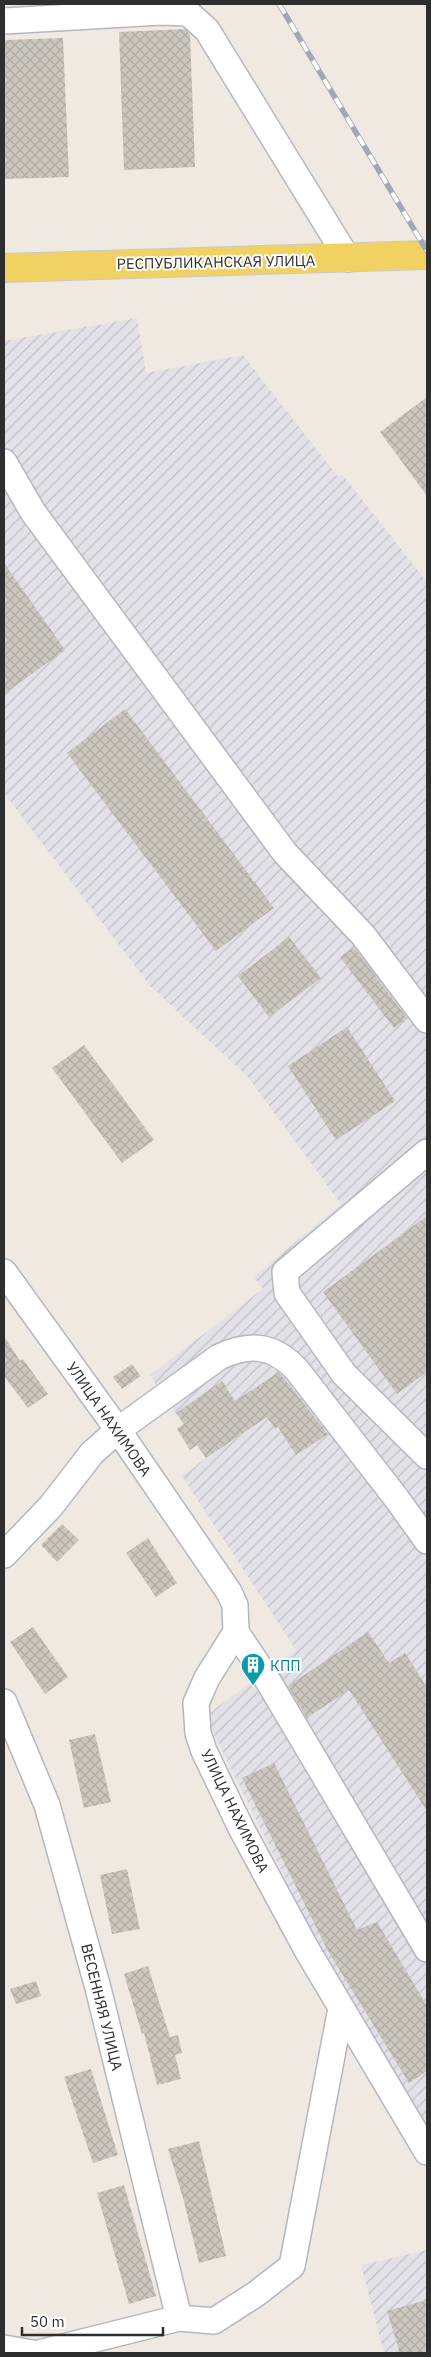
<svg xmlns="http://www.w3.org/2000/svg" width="431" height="2357" viewBox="0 0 431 2357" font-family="'IBM Plex Sans',sans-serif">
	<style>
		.industrial { fill: url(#industrial-furrows) }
		.building { fill: url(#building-cross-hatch) }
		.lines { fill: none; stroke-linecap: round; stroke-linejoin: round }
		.minor-casing { stroke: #b4b7c1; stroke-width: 28 }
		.major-casing { stroke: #c9c9c9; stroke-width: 30 }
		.minor { stroke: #fff; stroke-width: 25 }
		.major { stroke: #f2d163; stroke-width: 28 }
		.rail-casing { stroke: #a3a6b8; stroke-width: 5.5 }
		.rail { stroke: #fff; stroke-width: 4; stroke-dasharray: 11; stroke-linecap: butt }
		.labels { text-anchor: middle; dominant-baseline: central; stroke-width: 4; stroke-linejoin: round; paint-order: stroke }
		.street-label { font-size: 15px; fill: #2e2e2e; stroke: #fff }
		.culture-label { font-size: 15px; fill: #0d838f; stroke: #fff; text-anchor: start }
	</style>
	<defs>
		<pattern id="industrial-furrows" width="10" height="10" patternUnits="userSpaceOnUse" patternTransform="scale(1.25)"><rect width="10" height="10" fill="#e3e1e8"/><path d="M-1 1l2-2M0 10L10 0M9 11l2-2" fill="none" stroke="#c3c1c7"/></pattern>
		<pattern id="building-cross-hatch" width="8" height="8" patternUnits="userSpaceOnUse" patternTransform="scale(1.25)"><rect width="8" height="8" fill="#cbc7bf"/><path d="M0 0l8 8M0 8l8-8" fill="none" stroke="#afaba4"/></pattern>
	</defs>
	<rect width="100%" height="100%" fill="#efe9e1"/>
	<g class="industrial">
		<path d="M137 318 146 373 243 355 338 477 342 474 427 582V2125L322 1953 205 1716 296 1650 182 1476 206 1458 197 1445 190 1450 177 1429 183 1424 150 1375 263 1289 254 1277 341 1204 248 1077 150 986 4 793V341Z"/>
		<path d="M427 2250V2353H384L361 2265Z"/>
	</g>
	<g class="building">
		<path d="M185 29 190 34 195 167 124 170 119 32Z"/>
		<path d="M63 38 69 177 4 179V40Z"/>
		<path d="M427 397V496L380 432Z"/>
		<path d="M4 563 65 650 4 694Z"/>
		<path d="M125 709 274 908 216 951 67 753Z"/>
		<path d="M289 937 321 978 269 1017 238 976Z"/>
		<path d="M354 947 407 1018 394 1028 340 957Z"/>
		<path d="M347 1027 395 1101 336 1140 288 1066Z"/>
		<path d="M84 1045 154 1140 122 1163 52 1068Z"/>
		<path d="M427 1216V1372L397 1394 323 1292Z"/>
		<path d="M4 1336 20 1361 23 1359 48 1394 28 1408 4 1376Z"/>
		<path d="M132 1364 141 1376 122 1389 113 1377Z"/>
		<path d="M279 1372 328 1434 296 1455 278 1427 275 1429 267 1417 206 1458 197 1445 190 1450 177 1429 184 1424 176 1413 222 1381 235 1401Z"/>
		<path d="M62 1524 79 1540 57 1562 41 1545Z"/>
		<path d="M148 1538 177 1583 156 1597 126 1553Z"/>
		<path d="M33 1627 68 1677 45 1694 10 1642Z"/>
		<path d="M368 1632 389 1663 405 1653 427 1687V1811L349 1690 307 1718 288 1686Z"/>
		<path d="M95 1734 111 1802 84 1808 69 1740Z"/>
		<path d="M274 1763 357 1930 377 1922 427 2006V2071L409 2083 328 1951 242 1778Z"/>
		<path d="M127 1869 140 1929 112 1934 100 1875Z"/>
		<path d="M148 1966 170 2037 178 2035 182 2053 175 2055 181 2079 157 2085 144 2033 142 2034 124 1974Z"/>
		<path d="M36 1981 41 1996 16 2004 10 1989Z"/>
		<path d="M91 2069 118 2155 93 2163 64 2077Z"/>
		<path d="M199 2141 226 2256 199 2263 183 2198 168 2149Z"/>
		<path d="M124 2185 156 2296 129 2304 97 2193Z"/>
		<path d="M427 2300V2353H400L387 2311Z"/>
	</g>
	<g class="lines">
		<defs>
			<g id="minor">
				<path d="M4 21 161 12 188 13 207 30 348 259"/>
				<path d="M4 462 33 512 285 853 363 935 427 1020"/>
				<path d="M427 1152 285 1272 287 1293 344 1374 427 1456"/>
				<path d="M4 1272 118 1430 229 1592 235 1605 236 1632 207 1678 196 1703 198 1733 204 1751 241 1828 307 1950 427 2152"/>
				<path d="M4 1555 51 1506 92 1453 118 1430 219 1357C249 1343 273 1344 297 1370L397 1499 427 1541"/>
				<path d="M236 1632 264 1674 427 1949"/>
				<path d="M4 1702 47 1805 98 1988 179 2318"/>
				<path d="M4 2348 32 2353"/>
				<path d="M39 2353 179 2318 214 2321 256 2294 292 2266 341 2008"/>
			</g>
			<path id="major" d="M4 268 427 255"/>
		</defs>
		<use href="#minor" class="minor-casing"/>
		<use href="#major" class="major-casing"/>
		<use href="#minor" class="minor"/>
		<use href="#major" class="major"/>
		<defs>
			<path id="rail" d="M279 4 427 251"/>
		</defs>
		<use href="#rail" class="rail-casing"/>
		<use href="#rail" class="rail"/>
	</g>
	<defs>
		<symbol id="building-pin" viewBox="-11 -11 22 30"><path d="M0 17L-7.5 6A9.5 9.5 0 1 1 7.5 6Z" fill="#0f9aa8" stroke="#fff"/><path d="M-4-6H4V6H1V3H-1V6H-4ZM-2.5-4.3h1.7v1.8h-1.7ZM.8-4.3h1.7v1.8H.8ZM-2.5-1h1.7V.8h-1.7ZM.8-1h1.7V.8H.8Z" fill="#fff"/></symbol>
	</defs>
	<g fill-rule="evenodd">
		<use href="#building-pin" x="239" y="1651" width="28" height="38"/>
	</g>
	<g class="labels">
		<g class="street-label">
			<text transform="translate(216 262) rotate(-1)">РЕСПУБЛИКАНСКАЯ УЛИЦА</text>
			<text transform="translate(109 1419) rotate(55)">УЛИЦА НАХИМОВА</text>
			<text transform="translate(235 1811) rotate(64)">УЛИЦА НАХИМОВА</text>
			<text transform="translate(102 2007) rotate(76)">ВЕСЕННЯЯ УЛИЦА</text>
		</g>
		<g class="culture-label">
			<text x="270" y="1665">КПП</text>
		</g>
	</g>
	<rect width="431" height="2357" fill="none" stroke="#2e2e2e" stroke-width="10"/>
	<path d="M22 2327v8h141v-8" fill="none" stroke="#2e2e2e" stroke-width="2.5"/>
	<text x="30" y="2327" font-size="15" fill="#2e2e2e" stroke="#ffffff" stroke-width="4" paint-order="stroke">50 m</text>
</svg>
